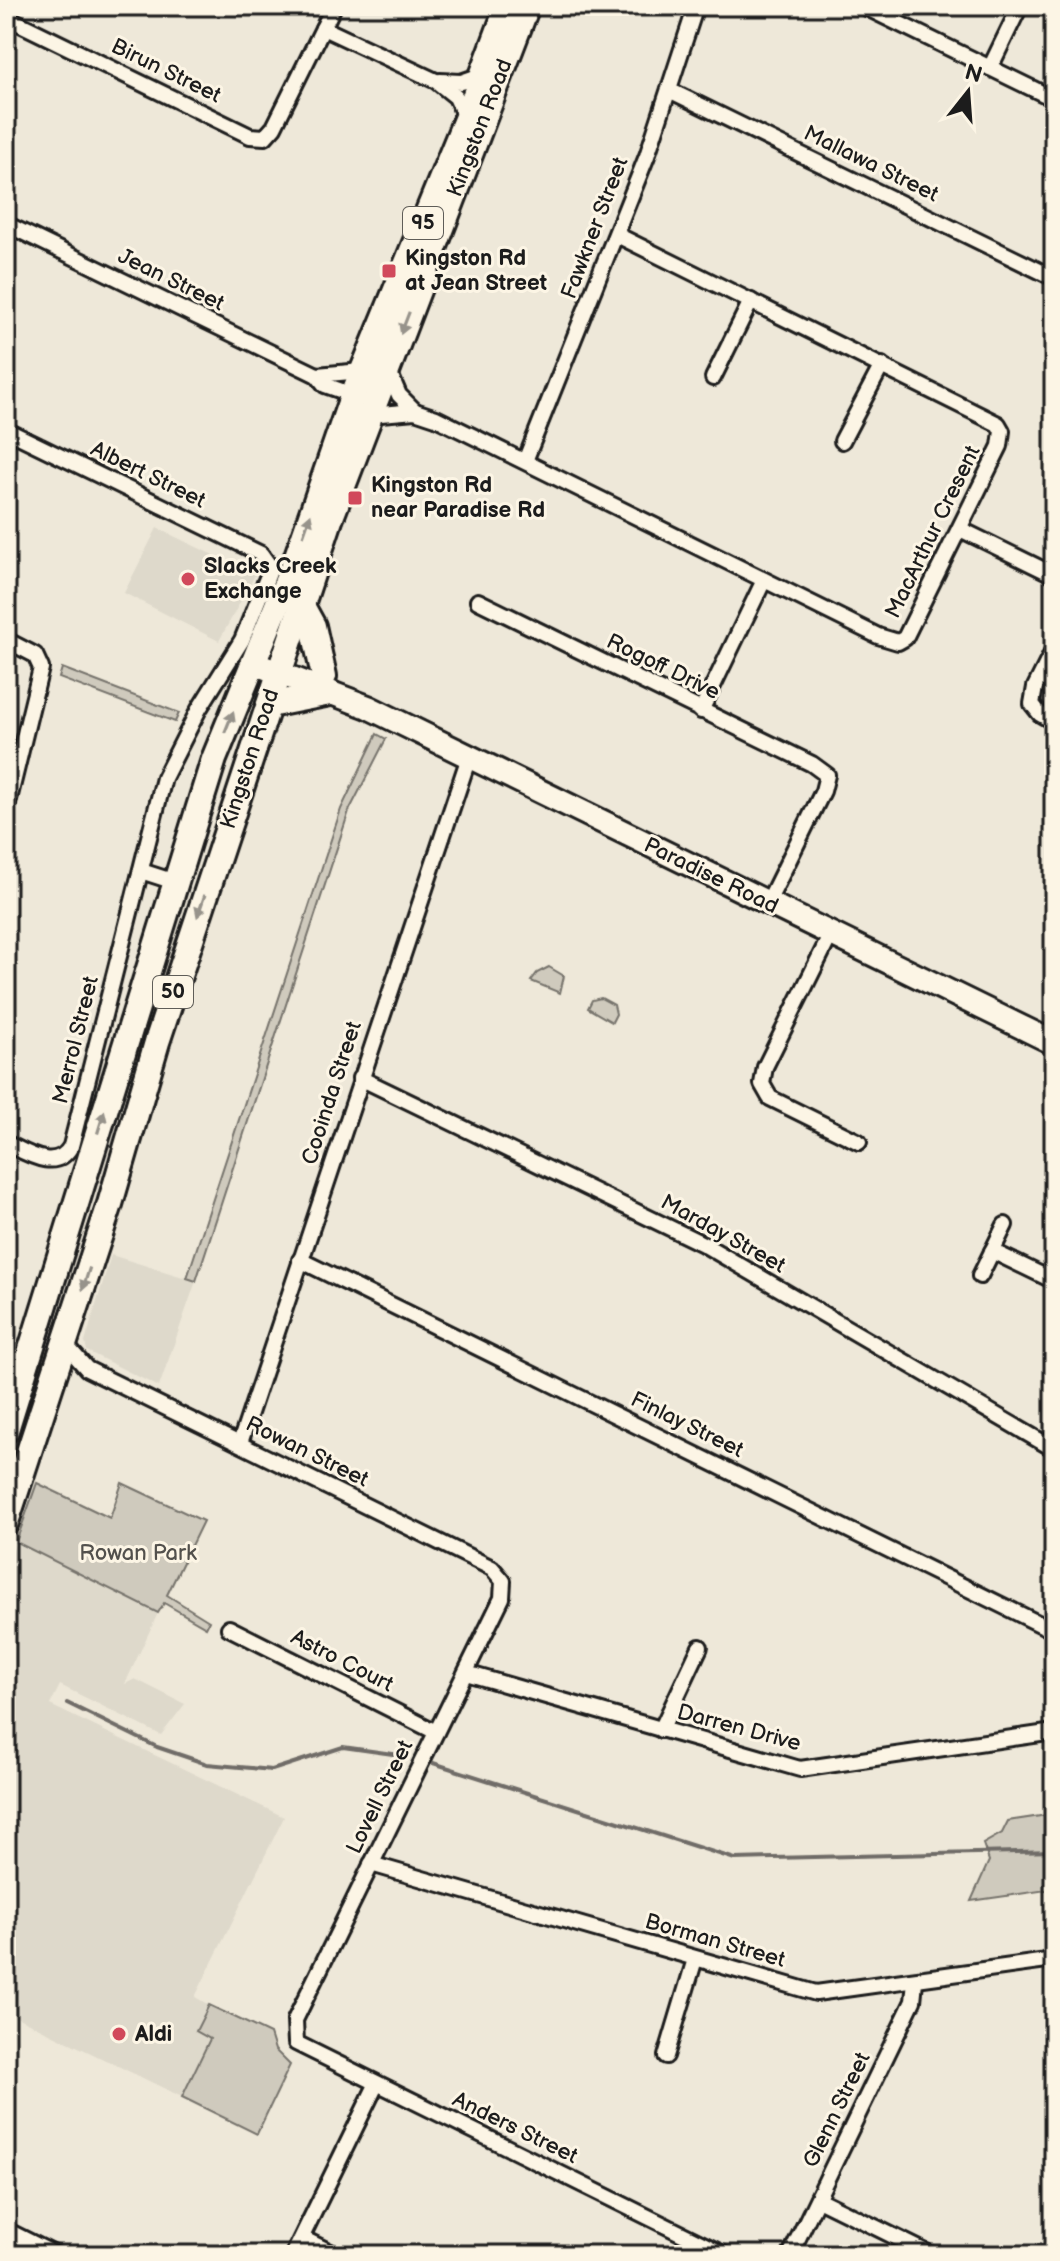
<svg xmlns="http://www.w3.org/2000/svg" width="1060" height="2261" viewBox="0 0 1060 2261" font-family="'Balsamiq Sans',sans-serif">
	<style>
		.built { fill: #ded9cb }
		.green { fill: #cfcabd; stroke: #76736c; stroke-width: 2 }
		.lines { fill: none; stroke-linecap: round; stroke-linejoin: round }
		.stream { stroke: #6f6c67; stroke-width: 4 }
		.street-casing { stroke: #1c1c1c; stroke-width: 20 }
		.secondary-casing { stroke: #1c1c1c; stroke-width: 28 }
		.primary-casing { stroke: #1c1c1c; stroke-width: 30 }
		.street { stroke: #fcf5e5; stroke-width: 14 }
		.secondary { stroke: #fcf5e5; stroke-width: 22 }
		.primary { stroke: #fcf5e5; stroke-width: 24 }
		.oneway { fill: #97938b }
		.poi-dot { fill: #d1495b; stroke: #fcf5e5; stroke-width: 3 }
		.labels { text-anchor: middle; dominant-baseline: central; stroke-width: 6; stroke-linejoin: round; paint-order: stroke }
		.shield { fill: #fcf5e5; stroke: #5f5d58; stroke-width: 2 }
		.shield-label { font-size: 20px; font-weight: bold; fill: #1c1c1c }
		.street-label { font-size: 22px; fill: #1c1c1c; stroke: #fcf5e5 }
		.poi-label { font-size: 22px; font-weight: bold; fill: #1c1c1c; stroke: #fcf5e5; text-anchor: start }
		.park-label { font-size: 22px; fill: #52504c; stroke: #fcf5e5 }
	</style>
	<rect width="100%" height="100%" fill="#eee8d9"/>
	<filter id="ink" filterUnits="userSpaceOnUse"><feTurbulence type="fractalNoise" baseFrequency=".0125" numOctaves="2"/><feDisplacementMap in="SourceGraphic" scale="16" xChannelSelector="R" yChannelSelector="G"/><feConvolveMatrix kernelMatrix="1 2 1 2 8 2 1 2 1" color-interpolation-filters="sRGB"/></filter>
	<g filter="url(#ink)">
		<g class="built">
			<path d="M157 528 255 575 219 641 124 593Z"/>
			<path d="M111 1255 196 1281 159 1387 87 1351 85 1342Z"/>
			<path d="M16 1542 158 1613 125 1684 135 1679 185 1704 161 1735 60 1685 50 1705 284 1817 195 1997 209 2005 196 2031 210 2038 182 2097 6 2012V1570Z"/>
		</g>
		<g class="green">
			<path d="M62 668 179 713 175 722 59 678Z"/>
			<path d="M377 734 386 739 349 811 196 1281 187 1278 341 809Z"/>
			<path d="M549 967 564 976 560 993 531 981 537 973Z"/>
			<path d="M601 998 614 1005 616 1014 612 1022 588 1008 592 1000Z"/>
			<path d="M37 1483 110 1518 122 1483 203 1521 167 1595 209 1621 206 1627 164 1603 158 1613 16 1542Z"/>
			<path d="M1054 1814V1889L971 1901 989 1861 983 1844 1002 1833 1008 1821Z"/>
			<path d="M209 2005 270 2034 275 2050 290 2065 257 2134 182 2097 210 2039 196 2031Z"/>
		</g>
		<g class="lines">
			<g class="stream">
				<path d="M67 1703 157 1747 207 1764 272 1770 343 1747 407 1756"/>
				<path d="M430 1762 735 1859 1054 1851"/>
			</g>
			<defs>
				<g id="street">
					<path d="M863 6 1054 99"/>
					<path d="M6 17 250 136 265 137 274 127 334 6"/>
					<path d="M323 28 436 81 456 97 466 119"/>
					<path d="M990 68 1020 6"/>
					<path d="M440 81 461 82 484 74"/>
					<path d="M669 90 1054 278"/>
					<path d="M6 224 317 375 325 385 359 397"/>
					<path d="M388 369 399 395 415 411"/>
					<path d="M317 375 362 371"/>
					<path d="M713 378 751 301"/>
					<path d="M369 415 415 411 436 418 878 636 898 642 905 638 1000 446 1002 431 998 424 617 235"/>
					<path d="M6 430 261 554 271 568 242 640 199 709 164 778 71 1146C56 1173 27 1153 6 1143"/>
					<path d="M842 441 882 365"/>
					<path d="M525 461 647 156 696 6"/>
					<path d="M960 529 1054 575"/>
					<path d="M478 601 812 764 827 775 823 791 767 904"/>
					<path d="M6 640 35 655 41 668 6 812"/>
					<path d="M1054 649 1035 687 1032 704 1040 714 1054 722"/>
					<path d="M701 711 764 580"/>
					<path d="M141 871 175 882"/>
					<path d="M831 934 765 1067 762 1084 770 1098 859 1142"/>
					<path d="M360 1078 703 1244 1054 1449"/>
					<path d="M992 1251 1054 1281"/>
					<path d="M300 1260 1054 1631"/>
					<path d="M980 1276 1005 1225"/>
					<path d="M65 1344 87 1369 492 1568 503 1581 502 1598 295 2020 296 2043 725 2255"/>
					<path d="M240 1443 469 757"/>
					<path d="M229 1628 436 1732"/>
					<path d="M466 1673 800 1769 1054 1732"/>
					<path d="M661 1730 700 1647"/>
					<path d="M371 1864 816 1993 1054 1960"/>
					<path d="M666 2056 695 1959"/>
					<path d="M818 2199 932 2255"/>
					<path d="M6 2230 56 2255"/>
					<path d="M302 2238 336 2255"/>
					<path d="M293 2255 376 2085"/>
					<path d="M790 2255 913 2001 915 1981"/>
				</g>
				<path id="secondary" d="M253 663 368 707 1054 1043"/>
				<g id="primary">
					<path d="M302 606 313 626 324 676"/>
					<path d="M269 705 330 693"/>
					<path d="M6 1430 214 759 296 559 352 397 466 119 508 6"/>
					<path d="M6 1522 110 1204 157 1042 330 520 527 6"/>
				</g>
			</defs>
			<use href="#street" class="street-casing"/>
			<use href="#secondary" class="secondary-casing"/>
			<use href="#primary" class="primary-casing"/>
			<use href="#street" class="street"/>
			<use href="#secondary" class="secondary"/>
			<use href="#primary" class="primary"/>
		</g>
		<defs><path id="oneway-solid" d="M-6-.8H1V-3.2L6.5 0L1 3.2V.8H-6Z" transform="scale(2)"/></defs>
		<g class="oneway">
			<use href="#oneway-solid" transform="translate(405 323) rotate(111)"/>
			<use href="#oneway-solid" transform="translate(307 525) rotate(-71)"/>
			<use href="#oneway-solid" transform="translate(229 722) rotate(-68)"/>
			<use href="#oneway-solid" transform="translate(201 906) rotate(109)"/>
			<use href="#oneway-solid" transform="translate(101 1122) rotate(-73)"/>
			<use href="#oneway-solid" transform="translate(86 1279) rotate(108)"/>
		</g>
	</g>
	<g class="poi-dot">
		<rect x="381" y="263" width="16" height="16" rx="4"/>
		<rect x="347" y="490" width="16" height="16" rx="4"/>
		<circle cx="188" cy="579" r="8"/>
		<circle cx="119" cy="2034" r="8"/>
	</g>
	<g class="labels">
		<g class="shield">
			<rect x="403" y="207" width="40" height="32" rx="6"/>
			<rect x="153" y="976" width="40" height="32" rx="6"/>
		</g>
		<g class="shield-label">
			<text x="423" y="223">95</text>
			<text x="173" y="992">50</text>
		</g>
		<g class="street-label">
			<text transform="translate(166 71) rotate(26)">Birun Street</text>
			<text transform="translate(480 128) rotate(-69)">Kingston Road</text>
			<text transform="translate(871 164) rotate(26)">Mallawa Street</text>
			<text transform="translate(595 228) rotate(-69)">Fawkner Street</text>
			<text transform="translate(171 280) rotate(26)">Jean Street</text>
			<text transform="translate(148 475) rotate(26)">Albert Street</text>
			<text transform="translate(933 532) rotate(-64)">MacArthur Cresent</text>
			<text transform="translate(663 667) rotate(26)">Rogoff Drive</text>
			<text transform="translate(250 759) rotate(-72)">Kingston Road</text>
			<text transform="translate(711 876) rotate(26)">Paradise Road</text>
			<text transform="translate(76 1040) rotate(-76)">Merrol Street</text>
			<text transform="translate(332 1093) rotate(-72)">Cooinda Street</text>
			<text transform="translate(723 1234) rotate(29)">Marday Street</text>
			<text transform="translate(687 1425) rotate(26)">Finlay Street</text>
			<text transform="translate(307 1452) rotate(26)">Rowan Street</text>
			<text transform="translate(342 1661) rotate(27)">Astro Court</text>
			<text transform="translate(739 1728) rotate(15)">Darren Drive</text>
			<text transform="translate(380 1797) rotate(-64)">Lovell Street</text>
			<text transform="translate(715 1941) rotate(16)">Borman Street</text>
			<text transform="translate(837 2110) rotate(-64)">Glenn Street</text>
			<text transform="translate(515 2128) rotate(26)">Anders Street</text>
		</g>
		<g class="poi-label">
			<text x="405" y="258">Kingston Rd<tspan x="405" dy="25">at Jean Street</tspan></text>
			<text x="371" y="485">Kingston Rd<tspan x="371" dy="25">near Paradise Rd</tspan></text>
			<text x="204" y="566">Slacks Creek<tspan x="204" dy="25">Exchange</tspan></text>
			<text x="135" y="2034">Aldi</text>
		</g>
		<g class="park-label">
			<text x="138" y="1553">Rowan Park</text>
		</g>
	</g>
	<rect width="1060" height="2261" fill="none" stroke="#fcf5e5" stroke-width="32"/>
	<rect x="16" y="16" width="1028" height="2229" fill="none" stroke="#1c1c1c" stroke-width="3" filter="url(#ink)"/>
	<g transform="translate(968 92) rotate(17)" stroke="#fcf5e5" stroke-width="6" paint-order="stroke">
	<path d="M0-6L14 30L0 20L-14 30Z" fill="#1c1c1c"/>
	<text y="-12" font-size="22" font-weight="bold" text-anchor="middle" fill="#1c1c1c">N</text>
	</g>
</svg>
